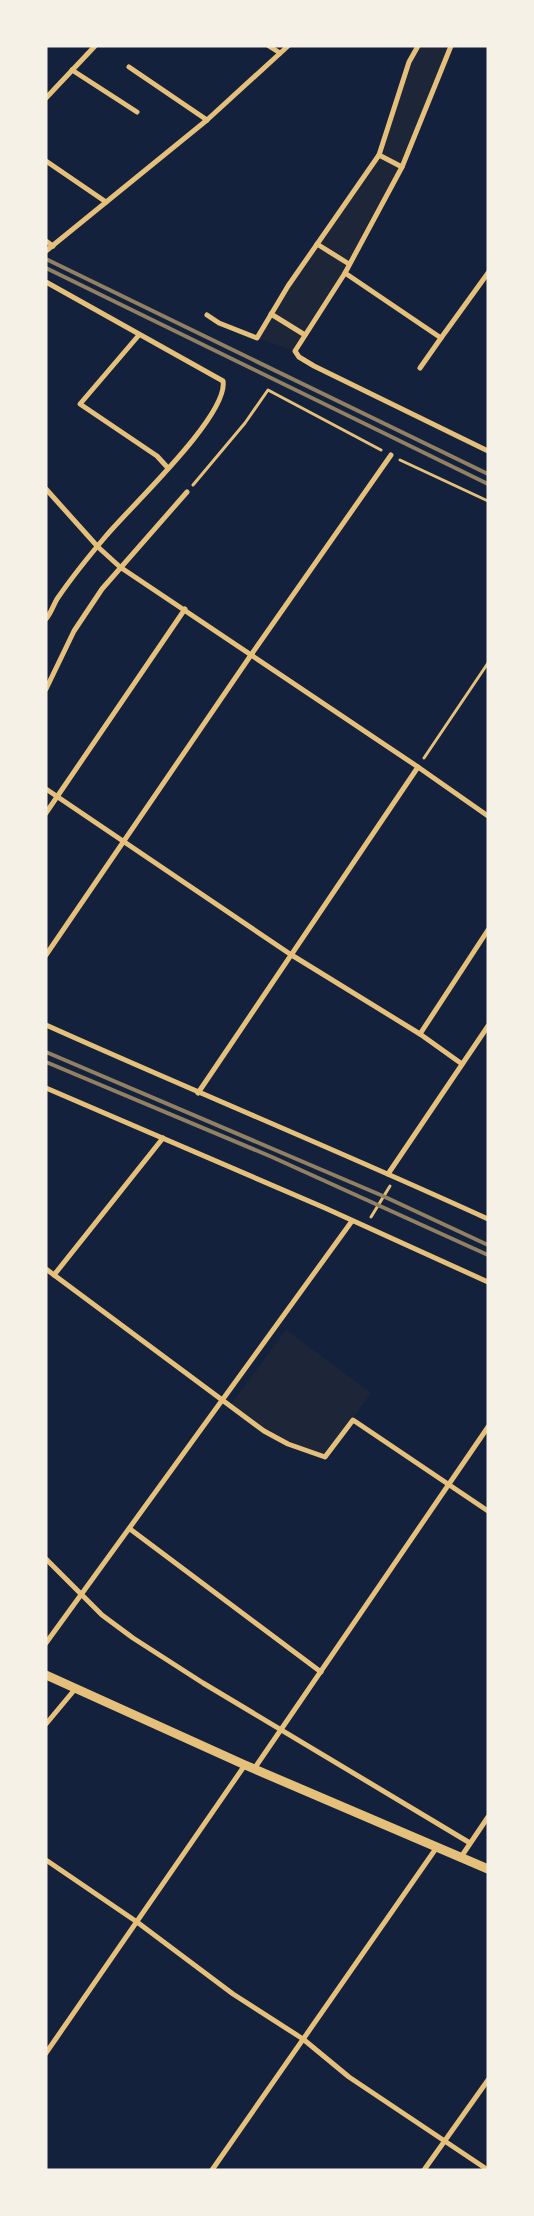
<svg xmlns="http://www.w3.org/2000/svg" width="534" height="2216" viewBox="0 0 534 2216" font-family="'Source Sans 3',sans-serif">
	<style>
		.green { fill: #1d2539 }
		.lines { fill: none; stroke-linecap: round; stroke-linejoin: round }
		.path { stroke: #e5c07b; stroke-width: 3 }
		.minor { stroke: #e5c07b; stroke-width: 5 }
		.tertiary { stroke: #e5c07b; stroke-width: 9 }
		.rail { stroke: #918062; stroke-width: 4 }
	</style>
	<rect width="100%" height="100%" fill="#14213d"/>
	<g class="green">
		<path d="M417 46H451L402 167 345 273 295 351 257 338 317 244 379 155 402 83Z"/>
		<path d="M286 1330 371 1393 325 1457 275 1437 229 1407Z"/>
	</g>
	<g class="lines">
		<g class="path">
			<path d="M400 460 488 501"/>
			<path d="M193 485 245 423 268 390 381 450"/>
			<path d="M424 758 488 663"/>
			<path d="M371 1217 390 1186"/>
		</g>
		<g class="minor">
			<path d="M269 46 280 53"/>
			<path d="M451 46 402 167 345 273 295 351 299 357 314 366 488 451"/>
			<path d="M129 67 207 120"/>
			<path d="M72 70 137 112"/>
			<path d="M46 98 95 46"/>
			<path d="M379 155 402 167"/>
			<path d="M46 161 106 202"/>
			<path d="M46 241 53 246"/>
			<path d="M317 244 349 264"/>
			<path d="M46 251 207 120 288 46"/>
			<path d="M345 273 441 338 488 273"/>
			<path d="M46 282 223 381C229 415 130 507 106 536 89 556 72 577 57 599 53 606 51 613 46 619"/>
			<path d="M271 314 305 335"/>
			<path d="M207 315 219 323 257 338 288 286 379 155 409 62 418 46"/>
			<path d="M139 335 80 404 157 456 168 468"/>
			<path d="M420 368 441 338"/>
			<path d="M46 489 98 547 120 567 418 767 488 816"/>
			<path d="M46 689 74 631 102 589 187 492"/>
			<path d="M46 789 290 954 420 1034 462 1064"/>
			<path d="M46 813 185 609"/>
			<path d="M46 955 251 655 391 455"/>
			<path d="M46 1025C193 1091 342 1152 488 1219"/>
			<path d="M420 1034 488 930"/>
			<path d="M46 1088 325 1208 488 1282"/>
			<path d="M198 1093 418 767"/>
			<path d="M388 1174 488 1026"/>
			<path d="M46 1269 264 1431 288 1444 325 1457 353 1420 488 1511"/>
			<path d="M54 1275 163 1138"/>
			<path d="M130 1529 321 1672"/>
			<path d="M46 1559 102 1615 133 1638 203 1683 470 1843"/>
			<path d="M46 1643 352 1221"/>
			<path d="M46 1724 76 1688"/>
			<path d="M254 1769 488 1427"/>
			<path d="M461 1857 488 1817"/>
			<path d="M46 1860 137 1922 233 1994 303 2039 349 2077 488 2170"/>
			<path d="M46 2053 245 1765"/>
			<path d="M212 2170 437 1847"/>
			<path d="M424 2170 488 2080"/>
		</g>
		<path class="tertiary" d="M46 1675 245 1765 488 1869"/>
		<g class="rail">
			<path d="M46 259 488 474"/>
			<path d="M46 268 488 484"/>
			<path d="M46 1052 383 1196 488 1245"/>
			<path d="M46 1062 272 1157 488 1255"/>
		</g>
	</g>
	<rect width="534" height="2216" fill="none" stroke="#f6f1e7" stroke-width="95"/>
</svg>
